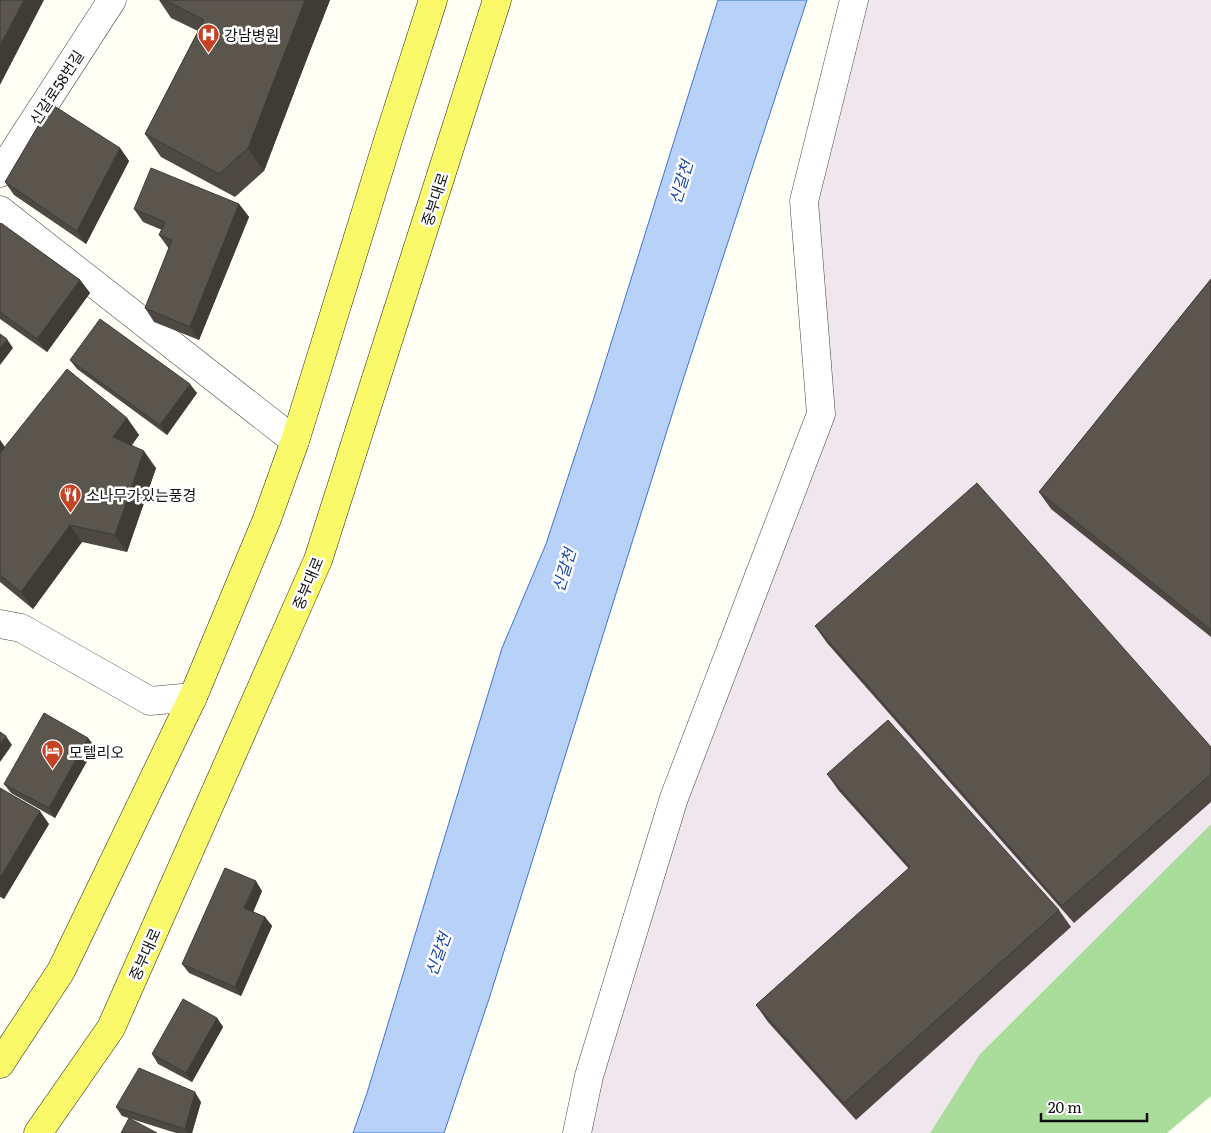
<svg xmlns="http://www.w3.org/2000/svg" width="1211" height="1133" viewBox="0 0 1211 1133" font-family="Literata,'Noto Sans KR',serif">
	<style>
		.industrial { fill: #efe6ee }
		.forest { fill: #aadd9b }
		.water { fill: #b8d1f8; stroke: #3d74d0 }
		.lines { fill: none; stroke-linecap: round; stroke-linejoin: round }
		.minor-casing { stroke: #444; stroke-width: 29 }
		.major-casing { stroke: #222; stroke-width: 29 }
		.minor { stroke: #fff; stroke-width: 28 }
		.major { stroke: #faf969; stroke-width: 28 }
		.wall { fill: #4d4942 }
		.shaded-wall { fill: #3f3c36 }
		.building { fill: #5a554d; stroke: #3f3c36 }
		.labels { text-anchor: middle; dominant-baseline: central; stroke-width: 5; stroke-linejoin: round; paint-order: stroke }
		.poi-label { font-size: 15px; fill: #111; stroke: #fff; text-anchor: start }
		.street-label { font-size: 15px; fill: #111; stroke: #fff }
		.water-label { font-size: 16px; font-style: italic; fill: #1646a7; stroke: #fff }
	</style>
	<rect width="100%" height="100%" fill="#fffff5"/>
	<path class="industrial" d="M854 0H1211V824L980 1054 930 1133H577L589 1076 821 414 804 201Z"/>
	<path class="forest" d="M1211 824V1096L1167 1133H930L980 1054Z"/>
	<path class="water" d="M718 0H807L681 386 489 999 444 1133H353L367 1093 502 648 546 544 593 401Z"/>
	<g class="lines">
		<defs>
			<g id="minor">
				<path d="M0 173 112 0"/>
				<path d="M0 210 295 441"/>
				<path d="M0 624 21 628 150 701 193 697"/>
				<path d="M577 1133 589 1076 674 798 821 414 804 201 854 0"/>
			</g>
			<g id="major">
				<path d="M0 1064 61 971 193 697 267 519 295 441 389 137 433 0"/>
				<path d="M38 1133 111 1028 318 560 497 0"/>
			</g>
		</defs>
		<use href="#minor" class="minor-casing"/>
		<use href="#major" class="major-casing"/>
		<use href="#minor" class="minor"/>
		<use href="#major" class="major"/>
	</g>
	<g class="wall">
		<path d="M159 0H330L308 56 264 171 235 197 161 157 145 134 198 31 171 18Z"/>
		<path d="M120 148 129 161 86 244 14 195 5 182Z"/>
		<path d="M239 204 249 217 199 340 154 322 145 308 169 249 159 235 162 230 143 222 134 209Z"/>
		<path d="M0 224 80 280 90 293 47 352 0 319Z"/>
		<path d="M1211 279V637L1051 509 1039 492Z"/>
		<path d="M70 360 197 393 167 435 77 369Z"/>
		<path d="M127 418 139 435 132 445 156 468 127 552 82 542 33 609 0 582V440L5 447Z"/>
		<path d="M815 626 1211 747V802L1074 923 827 643Z"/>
		<path d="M88 738 95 747 55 818 11 793 4 784Z"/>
		<path d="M827 774 1059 910 1071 927 856 1120 768 1022 756 1005 909 869 839 791Z"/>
		<path d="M0 788 49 824 4 899 0 897Z"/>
		<path d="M262 891 253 912 265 917 272 926 241 996 189 973 182 964Z"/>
		<path d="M217 1018 223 1027 192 1082 158 1064 152 1054Z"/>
		<path d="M201 1102 192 1133H176L122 1116 116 1107Z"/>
	</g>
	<g class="shaded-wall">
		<path d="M24 0H44L0 85V45Z"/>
		<path d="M305 0H330L308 56 264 171 248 148Z"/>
		<path d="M120 148 129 161 86 244 77 231Z"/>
		<path d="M239 204 249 217 199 340 190 327Z"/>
		<path d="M80 280 90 293 47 352 37 339Z"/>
		<path d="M7 339 13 348 0 365V348Z"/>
		<path d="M190 384 197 393 167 435 160 425Z"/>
		<path d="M127 418 139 435 125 454 113 437Z"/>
		<path d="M0 440 8 452 0 463Z"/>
		<path d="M144 451 156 468 127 552 115 535Z"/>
		<path d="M70 525 82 542 33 609 21 592Z"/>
		<path d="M6 736 12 745 0 762V744Z"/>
		<path d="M88 738 95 747 55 818 49 808Z"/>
		<path d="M40 811 49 824 4 899 0 893V878Z"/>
		<path d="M256 881 262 891 251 917 244 908Z"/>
		<path d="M265 917 272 926 241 996 235 987Z"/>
		<path d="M217 1018 223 1027 192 1082 186 1073Z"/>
		<path d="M195 1092 201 1102 192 1133H188L185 1129Z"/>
	</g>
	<g class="building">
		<path d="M0 0H24L0 45Z"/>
		<path d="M165 0H305L248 148 219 174 145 134 204 20Z"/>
		<path d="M51 104 120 148 77 231 5 182Z"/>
		<path d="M151 168 239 204 190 327 145 308 172 240 159 235 165 222 134 209Z"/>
		<path d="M1 223 80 280 37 339 0 312V224Z"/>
		<path d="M1211 279V630L1039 492Z"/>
		<path d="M100 319 190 384 160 425 70 360Z"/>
		<path d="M0 334 7 339 0 348Z"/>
		<path d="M67 369 127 418 113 437 144 451 115 535 70 525 21 592 0 575V453Z"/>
		<path d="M977 483 1211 747V774L1062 906 815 626Z"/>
		<path d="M44 713 88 738 49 808 4 784Z"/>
		<path d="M888 720 1059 910 844 1103 756 1005 910 867 827 774Z"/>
		<path d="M0 732 6 736 0 744Z"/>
		<path d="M0 788 40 811 0 878Z"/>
		<path d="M225 868 256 881 244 908 265 917 235 987 182 964Z"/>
		<path d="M183 999 217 1018 186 1073 152 1054Z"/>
		<path d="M139 1068 195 1092 185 1129 116 1107Z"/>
		<path d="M129 1118 157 1133H121Z"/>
	</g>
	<defs>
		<symbol id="hospital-pin" viewBox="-11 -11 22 30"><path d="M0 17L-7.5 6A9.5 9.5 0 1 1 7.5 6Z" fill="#c54224" stroke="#fff"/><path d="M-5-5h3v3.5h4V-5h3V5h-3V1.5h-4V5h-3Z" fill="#fff"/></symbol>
		<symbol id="restaurant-pin" viewBox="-11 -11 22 30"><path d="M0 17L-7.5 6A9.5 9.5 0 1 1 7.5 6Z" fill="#c54224" stroke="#fff"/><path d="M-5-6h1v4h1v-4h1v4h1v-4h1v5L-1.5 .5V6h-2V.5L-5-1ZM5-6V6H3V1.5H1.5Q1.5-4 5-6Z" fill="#fff"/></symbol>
		<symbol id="hotel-pin" viewBox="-11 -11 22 30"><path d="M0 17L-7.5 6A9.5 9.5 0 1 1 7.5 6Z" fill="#c54224" stroke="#fff"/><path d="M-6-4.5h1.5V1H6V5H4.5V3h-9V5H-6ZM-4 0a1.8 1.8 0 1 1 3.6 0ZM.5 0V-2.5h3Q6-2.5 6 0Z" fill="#fff"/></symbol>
	</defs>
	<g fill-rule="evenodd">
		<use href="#hospital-pin" x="196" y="22" width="25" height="34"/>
		<use href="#restaurant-pin" x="58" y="482" width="25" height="34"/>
		<use href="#hotel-pin" x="40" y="738" width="25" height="34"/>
	</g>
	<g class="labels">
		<g class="poi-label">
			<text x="224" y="34">강남병원</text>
			<text x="86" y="494">소나무가있는풍경</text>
			<text x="69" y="751">모텔리오</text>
		</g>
		<g class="street-label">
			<text transform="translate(56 87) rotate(-57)">신갈로58번길</text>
			<text transform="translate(434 199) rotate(-72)">중부대로</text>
			<text transform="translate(307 583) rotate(-67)">중부대로</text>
			<text transform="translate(144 954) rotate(-66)">중부대로</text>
		</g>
		<g class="water-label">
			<text transform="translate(680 182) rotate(-73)">신갈천</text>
			<text transform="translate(563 570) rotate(-73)">신갈천</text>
			<text transform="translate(437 954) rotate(-70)">신갈천</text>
		</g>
	</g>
	<path d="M1041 1113v8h106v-8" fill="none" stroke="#111111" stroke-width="2.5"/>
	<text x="1048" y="1113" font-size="15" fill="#111111" stroke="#ffffff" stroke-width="4" paint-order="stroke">20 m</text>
</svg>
